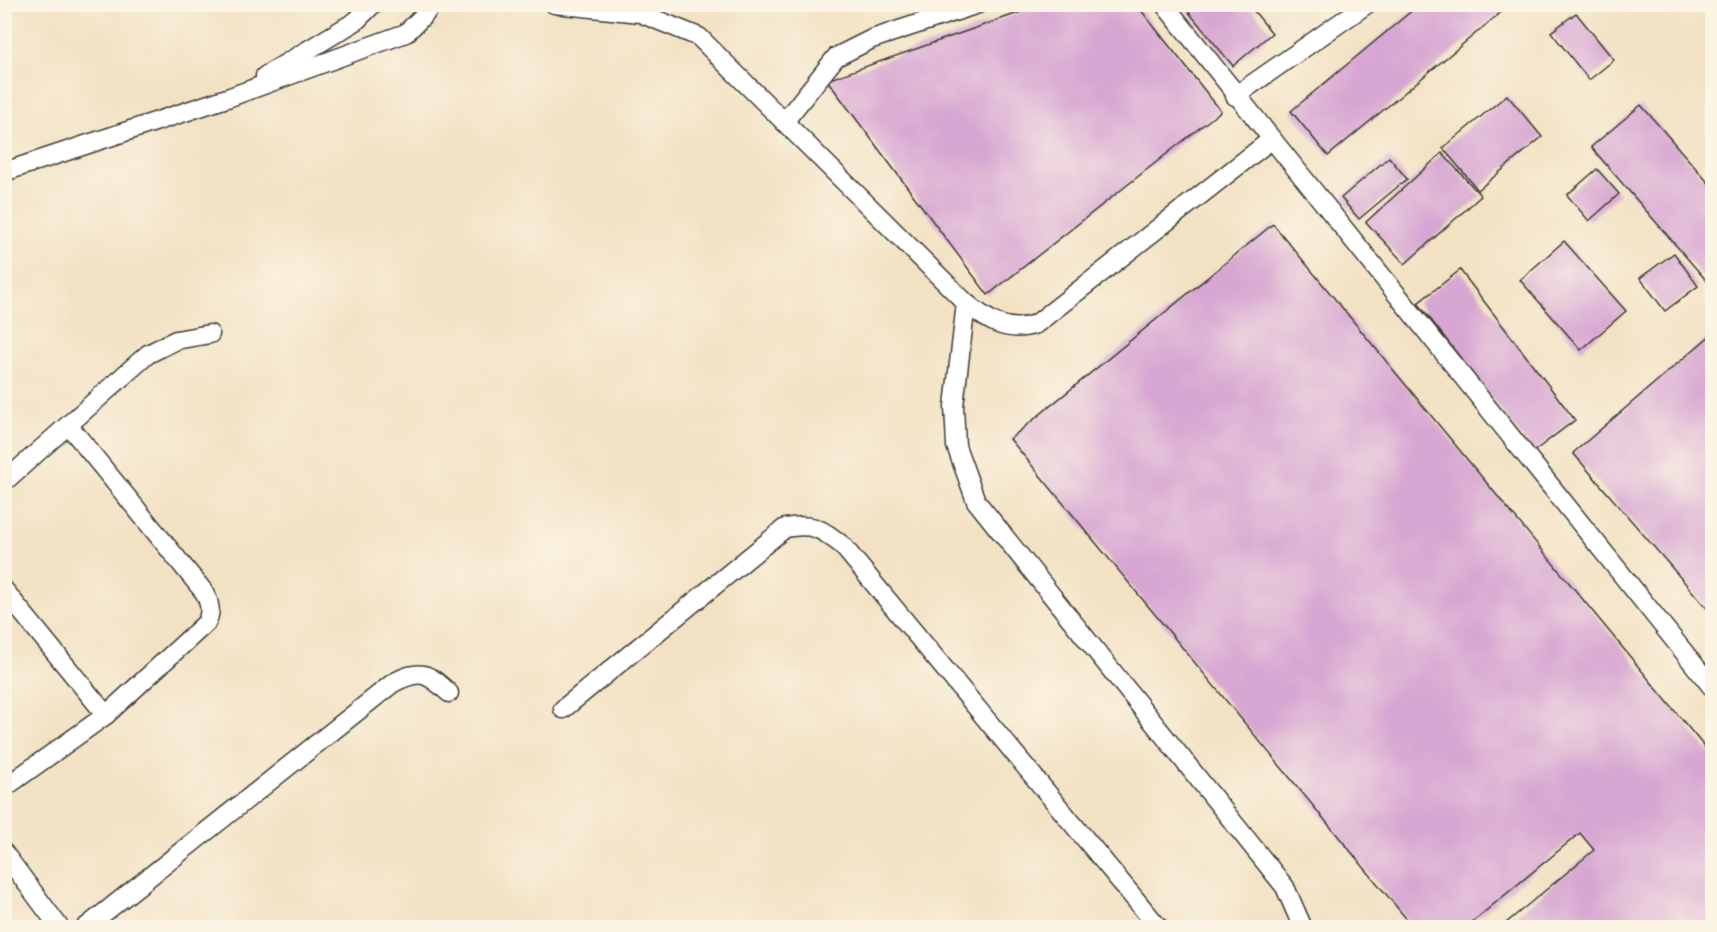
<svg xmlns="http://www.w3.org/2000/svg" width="1717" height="932" viewBox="0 0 1717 932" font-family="'Gochi Hand',sans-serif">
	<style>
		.building { fill: #d7a6d2 }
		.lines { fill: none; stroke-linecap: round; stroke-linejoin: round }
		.service-casing { stroke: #3c3a35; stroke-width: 21 }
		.service { stroke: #fff; stroke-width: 18 }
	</style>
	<rect width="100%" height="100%" fill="#fcf5e5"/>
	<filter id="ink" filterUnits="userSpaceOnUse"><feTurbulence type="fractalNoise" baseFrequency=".0167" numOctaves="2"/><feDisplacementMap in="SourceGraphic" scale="12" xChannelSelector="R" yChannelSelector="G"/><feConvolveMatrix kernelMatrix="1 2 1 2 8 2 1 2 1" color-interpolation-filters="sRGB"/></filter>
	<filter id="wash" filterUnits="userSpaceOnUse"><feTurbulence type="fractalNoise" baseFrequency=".008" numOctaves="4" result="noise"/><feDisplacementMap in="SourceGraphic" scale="24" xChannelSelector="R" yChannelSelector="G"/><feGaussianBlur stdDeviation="1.35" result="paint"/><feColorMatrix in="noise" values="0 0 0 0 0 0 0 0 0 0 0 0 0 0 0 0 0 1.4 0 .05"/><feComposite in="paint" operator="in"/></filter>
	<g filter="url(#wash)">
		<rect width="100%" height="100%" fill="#f2e1c3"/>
		<g id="blocks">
			<g class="building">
				<path d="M1044 4H1136L1221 111 988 295 827 80Z"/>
				<path d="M1182 4H1248L1272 33 1233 66Z"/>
				<path d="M1420 4H1511L1328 156 1291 111Z"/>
				<path d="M1576 13 1614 60 1589 80 1551 32Z"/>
				<path d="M1507 95 1542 137 1478 190 1443 148Z"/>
				<path d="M1641 105 1712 187V287L1591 147Z"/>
				<path d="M1442 153 1481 196 1405 264 1366 222Z"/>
				<path d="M1389 157 1407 179 1359 219 1341 198Z"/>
				<path d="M1597 169 1619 194 1589 221 1567 195Z"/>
				<path d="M1273 224 1712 756V922L1706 928H1500L1594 850 1580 833 1465 928H1414L1010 439Z"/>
				<path d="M1564 241 1626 311 1581 350 1520 280Z"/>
				<path d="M1674 253 1698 286 1665 311 1640 278Z"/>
				<path d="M1460 270 1575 420 1533 452 1418 303Z"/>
				<path d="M1712 334V610L1710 612 1573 453Z"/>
			</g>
		</g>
	</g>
	<g filter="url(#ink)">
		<use href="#blocks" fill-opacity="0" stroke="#3c3a35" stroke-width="1.5"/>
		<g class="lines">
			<defs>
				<g id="service">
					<path d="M554 4 640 13 699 37 966 303C988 321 1007 334 1036 324L1272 139 1712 687"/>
					<path d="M1164 4 1272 139"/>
					<path d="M265 76 356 21 373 4"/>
					<path d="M1235 96 1367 4"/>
					<path d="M784 122 836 57 872 39 978 4"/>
					<path d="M4 172 230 97 406 33 425 14 431 4"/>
					<path d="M966 303 954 406 956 446 976 501 1285 887 1303 928"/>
					<path d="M69 426 205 593C210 605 212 612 206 623L106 715"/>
					<path d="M4 482 148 354 176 340 210 334"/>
					<path d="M4 590 106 715 4 788"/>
					<path d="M563 709 785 528C813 523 820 528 842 545L1159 928"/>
					<path d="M4 853 60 928"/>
					<path d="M85 928 393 683C420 669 427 672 449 693"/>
				</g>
			</defs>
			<use href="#service" class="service-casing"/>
			<use href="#service" class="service"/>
		</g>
	</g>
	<rect width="1717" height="932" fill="none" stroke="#fcf5e5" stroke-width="24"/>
</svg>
